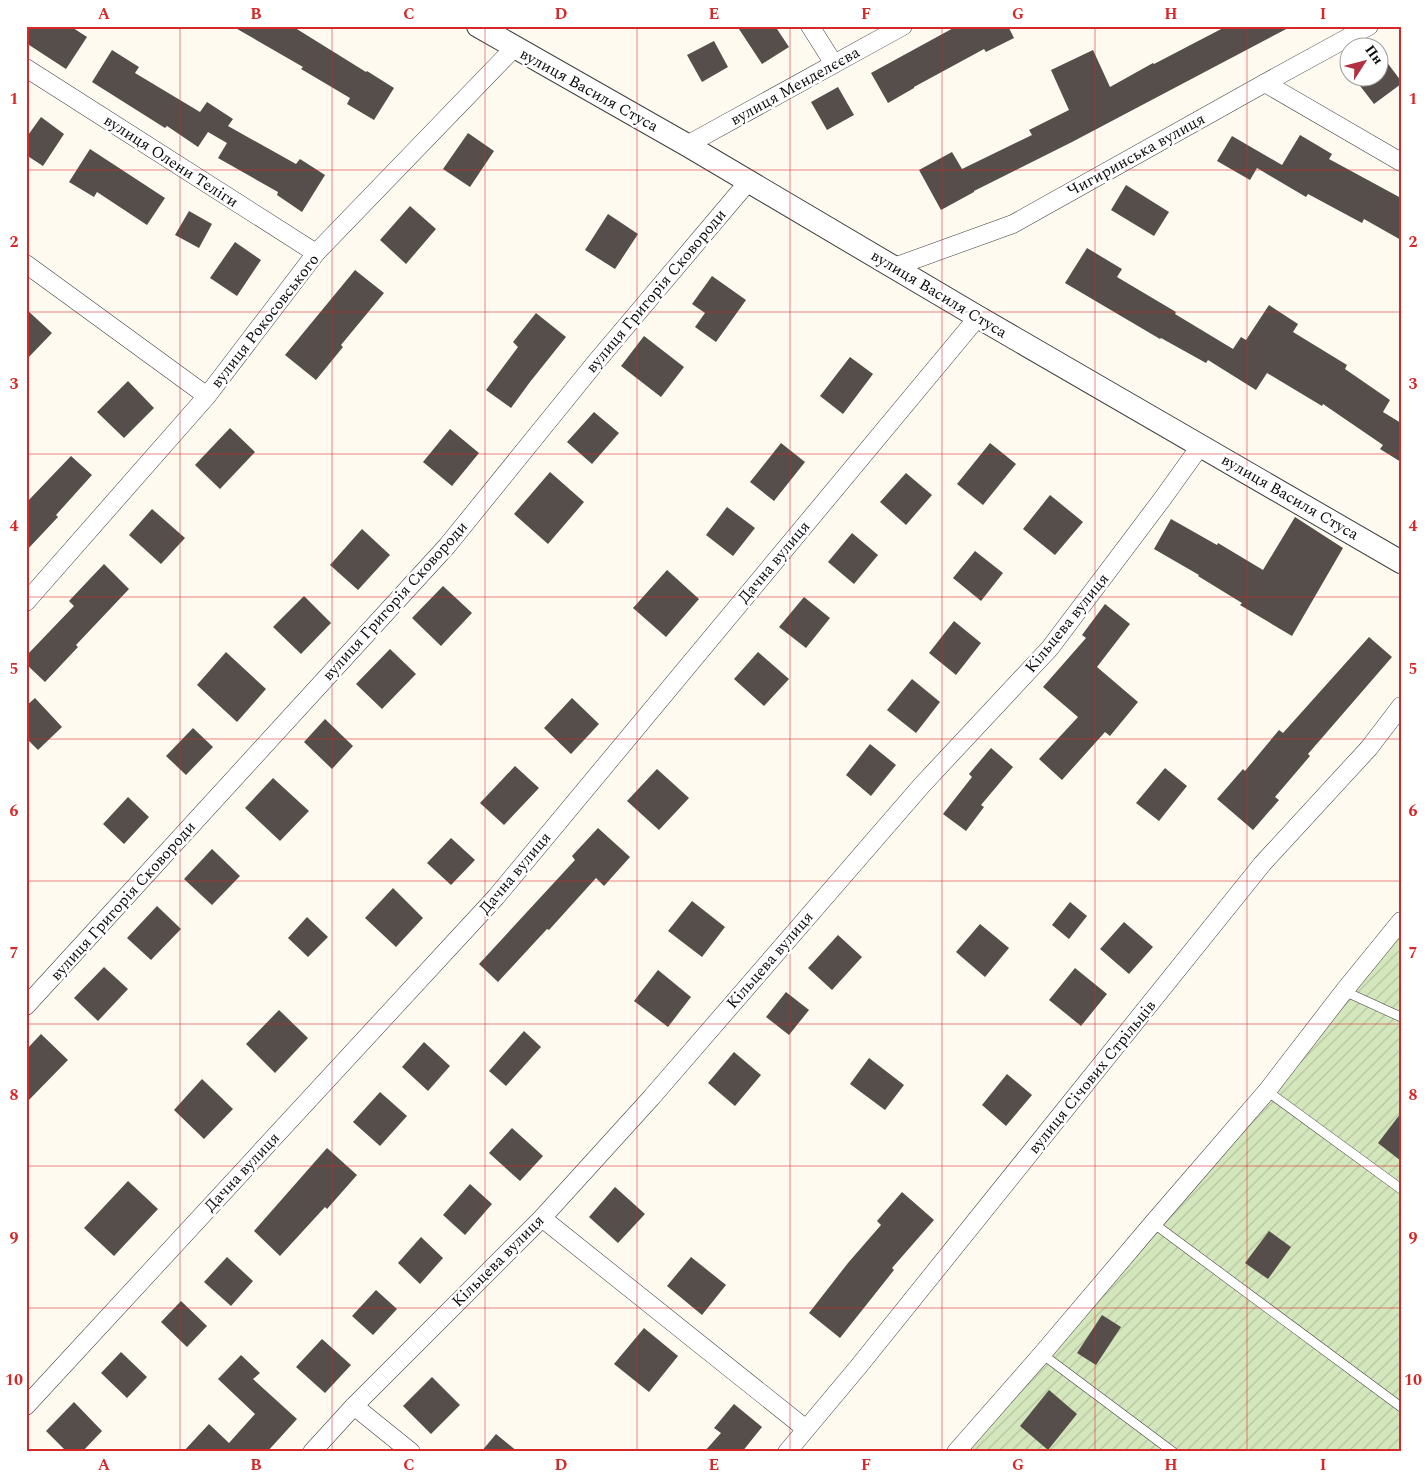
<svg xmlns="http://www.w3.org/2000/svg" width="1427" height="1478" viewBox="0 0 1427 1478" font-family="Spectral,serif">
	<style>
		.garden { fill: url(#garden-furrows) }
		.building { fill: #554e4a }
		.lines { fill: none; stroke-linecap: round; stroke-linejoin: round }
		.service-casing { stroke: #404040; stroke-width: 10 }
		.minor-casing { stroke: #404040; stroke-width: 19 }
		.tertiary-casing { stroke: #404040; stroke-width: 24 }
		.service { stroke: #fff; stroke-width: 9 }
		.minor { stroke: #fff; stroke-width: 18 }
		.tertiary { stroke: #fff; stroke-width: 22 }
		.grid { fill: none; stroke: #d62828; stroke-width: 1; stroke-opacity: 0.55 }
		.labels { text-anchor: middle; dominant-baseline: central; stroke-width: 5; stroke-linejoin: round; paint-order: stroke }
		.street-label { font-size: 16px; fill: #0d0d0d; stroke: #fff }
		.neatline { fill: none; stroke: #d62828; stroke-width: 2 }
		.grid-label { font-size: 16px; text-anchor: middle; font-weight: bold; fill: #d62828 }
	</style>
	<defs>
		<pattern id="garden-furrows" width="10" height="10" patternUnits="userSpaceOnUse" patternTransform="scale(1.25)"><rect width="10" height="10" fill="#d4e6bb"/><path d="M-1 1l2-2M0 10L10 0M9 11l2-2" fill="none" stroke="#b5c4a0"/></pattern>
	</defs>
	<rect width="100%" height="100%" fill="#fefaef"/>
	<path class="garden" d="M1401 936V1452H956Z"/>
	<g class="building">
		<path d="M26 26H70L87 37 66 69 26 43Z"/>
		<path d="M232 26H292L366 72 367 71 394 88 374 120 347 104 350 98 301 69 303 67Z"/>
		<path d="M737 26H775L789 47 762 64Z"/>
		<path d="M957 26H1008L1014 38 986 52 984 49 914 87V88L888 103 871 73Z"/>
		<path d="M1227 26H1292L1072 142 974 191V192L941 210 919 170 952 152 962 169 1032 135 1029 130 1069 110 1051 70 1093 50 1110 87 1153 63 1154 64Z"/>
		<path d="M714 41 728 67 702 82 687 55Z"/>
		<path d="M112 50 139 67 135 73 200 112 207 102 233 119 228 126 296 164 300 159 325 175 302 212 277 195 278 192 218 158 227 143 208 132 198 147 167 126 165 128 92 82Z"/>
		<path d="M1380 53 1401 81V84L1374 104 1354 78H1380Z"/>
		<path d="M838 87 854 115 827 130 811 102Z"/>
		<path d="M41 117 64 134 43 166 26 155V138Z"/>
		<path d="M468 133 494 151 470 187 443 169Z"/>
		<path d="M1300 135 1332 154 1329 159 1401 198V240L1364 219 1362 223 1308 194 1306 197 1257 168 1250 180 1217 161 1232 136 1282 165Z"/>
		<path d="M90 149 165 198 147 225 97 192 94 197 69 182Z"/>
		<path d="M1126 185 1169 212 1154 236 1111 210Z"/>
		<path d="M410 206 436 229 406 264 380 240Z"/>
		<path d="M189 211 212 224 199 248 175 235Z"/>
		<path d="M608 214 638 234 615 269 585 250Z"/>
		<path d="M235 242 261 260 237 296 210 278Z"/>
		<path d="M1087 248 1122 269 1117 277 1176 312 1175 314 1233 349 1241 337 1246 340 1269 305 1298 324 1293 332 1347 365 1345 369 1390 400 1383 412 1401 423V462L1380 449 1383 445 1323 404 1322 406 1267 373 1256 390 1208 360 1206 363 1161 338 1160 339 1065 283Z"/>
		<path d="M355 270 384 293 341 345 343 347 316 380 285 355Z"/>
		<path d="M712 276 746 300 716 342 695 327 705 313 692 304Z"/>
		<path d="M26 309 52 333 26 360Z"/>
		<path d="M536 313 566 337 530 382 511 408 486 390 518 347 513 342Z"/>
		<path d="M644 336 684 367 661 397 621 366Z"/>
		<path d="M850 357 873 374 843 414 820 396Z"/>
		<path d="M128 381 154 408 124 438 97 412Z"/>
		<path d="M594 412 619 433 592 464 567 442Z"/>
		<path d="M230 428 255 452 220 489 195 465Z"/>
		<path d="M450 429 479 453 452 486 423 462Z"/>
		<path d="M781 443 805 462 774 501 750 482Z"/>
		<path d="M990 443 1016 464 983 505 957 484Z"/>
		<path d="M71 456 92 475 56 515 58 517 26 551V503Z"/>
		<path d="M550 472 584 502 548 544 514 514Z"/>
		<path d="M906 473 932 495 906 525 880 502Z"/>
		<path d="M1050 495 1083 522 1055 555 1023 529Z"/>
		<path d="M727 507 755 528 733 556 706 535Z"/>
		<path d="M152 509 185 538 161 564 129 535Z"/>
		<path d="M1295 517 1343 548 1292 636 1240 605 1242 603 1198 576 1199 575 1154 549 1171 519 1217 545 1218 543 1263 570Z"/>
		<path d="M362 529 390 555 358 590 330 565Z"/>
		<path d="M852 533 878 555 854 584 828 562Z"/>
		<path d="M975 551 1003 573 981 601 953 578Z"/>
		<path d="M104 564 129 589 76 645 78 647 45 682 26 664V656L74 606 69 601Z"/>
		<path d="M667 570 699 599 666 637 633 608Z"/>
		<path d="M443 586 472 613 441 646 412 618Z"/>
		<path d="M304 596 331 623 301 654 273 627Z"/>
		<path d="M804 597 830 618 806 648 779 627Z"/>
		<path d="M1105 604 1130 624 1097 667 1138 702 1110 736 1105 732 1062 780 1039 759 1078 717 1043 687 1086 638 1082 635Z"/>
		<path d="M954 621 981 643 956 675 929 653Z"/>
		<path d="M1369 637 1392 657 1308 754 1310 756 1275 797 1279 800 1253 830 1217 799 1243 769 1245 771 1279 730 1283 733Z"/>
		<path d="M390 649 416 674 382 709 356 684Z"/>
		<path d="M226 652 266 689 237 722 197 685Z"/>
		<path d="M758 652 789 679 764 706 734 679Z"/>
		<path d="M912 679 940 702 916 733 887 710Z"/>
		<path d="M35 698 62 727 38 750 26 738V706Z"/>
		<path d="M572 698 599 724 571 754 544 728Z"/>
		<path d="M325 719 353 746 332 769 304 742Z"/>
		<path d="M193 728 213 747 186 775 166 756Z"/>
		<path d="M870 744 896 765 871 796 846 775Z"/>
		<path d="M991 748 1013 767 981 805 984 807 966 831 943 814 972 777 969 774Z"/>
		<path d="M515 766 539 788 504 825 480 803Z"/>
		<path d="M1165 768 1187 786 1159 821 1136 803Z"/>
		<path d="M657 769 689 798 659 830 627 801Z"/>
		<path d="M273 778 309 811 280 841 245 808Z"/>
		<path d="M128 797 149 817 124 844 103 824Z"/>
		<path d="M598 828 630 857 604 886 596 878 549 930 547 929 498 982 479 964 575 860 572 856Z"/>
		<path d="M451 838 475 860 451 885 427 863Z"/>
		<path d="M212 849 240 876 212 905 184 879Z"/>
		<path d="M393 888 423 918 396 947 365 918Z"/>
		<path d="M692 901 725 927 702 957 668 931Z"/>
		<path d="M1070 902 1087 916 1069 939 1052 925Z"/>
		<path d="M157 906 181 929 151 960 127 938Z"/>
		<path d="M307 917 328 937 308 957 288 938Z"/>
		<path d="M1124 922 1153 947 1129 974 1100 949Z"/>
		<path d="M980 924 1009 948 985 977 956 952Z"/>
		<path d="M838 935 862 957 832 990 808 968Z"/>
		<path d="M104 967 128 989 98 1021 74 998Z"/>
		<path d="M1075 968 1107 994 1081 1026 1049 1000Z"/>
		<path d="M658 970 691 997 668 1027 634 1001Z"/>
		<path d="M786 992 809 1010 789 1035 766 1017Z"/>
		<path d="M279 1010 308 1038 275 1073 246 1044Z"/>
		<path d="M524 1031 541 1047 506 1086 489 1071Z"/>
		<path d="M41 1034 68 1060 26 1103V1050Z"/>
		<path d="M424 1042 450 1066 428 1091 402 1067Z"/>
		<path d="M734 1052 761 1075 735 1106 708 1083Z"/>
		<path d="M869 1058 904 1085 885 1110 850 1084Z"/>
		<path d="M1007 1074 1032 1095 1006 1126 982 1105Z"/>
		<path d="M202 1079 233 1109 204 1139 174 1110Z"/>
		<path d="M380 1092 407 1116 380 1146 353 1122Z"/>
		<path d="M1401 1113V1161L1378 1143Z"/>
		<path d="M512 1128 543 1156 520 1181 489 1153Z"/>
		<path d="M327 1148 357 1175 327 1209 325 1207 280 1256 254 1231Z"/>
		<path d="M128 1181 158 1209 114 1256 84 1228Z"/>
		<path d="M470 1184 492 1204 465 1235 443 1215Z"/>
		<path d="M615 1187 645 1214 618 1243 589 1217Z"/>
		<path d="M902 1192 934 1220 892 1268 894 1270 840 1338 809 1313 848 1263 881 1225 877 1221Z"/>
		<path d="M1269 1231 1291 1247 1268 1279 1245 1263Z"/>
		<path d="M421 1237 443 1258 420 1284 398 1263Z"/>
		<path d="M227 1257 253 1281 231 1306 204 1282Z"/>
		<path d="M691 1257 726 1285 702 1315 667 1286Z"/>
		<path d="M376 1290 397 1309 373 1335 352 1316Z"/>
		<path d="M181 1301 207 1326 187 1347 161 1322Z"/>
		<path d="M1102 1315 1121 1327 1096 1365 1077 1353Z"/>
		<path d="M644 1328 678 1356 649 1392 614 1364Z"/>
		<path d="M322 1339 351 1365 325 1393 296 1367Z"/>
		<path d="M121 1352 147 1377 127 1398 101 1373Z"/>
		<path d="M241 1355 260 1373 253 1379 297 1419 267 1452H183L209 1424 229 1443 255 1414 218 1379Z"/>
		<path d="M432 1377 460 1405 431 1434 403 1406Z"/>
		<path d="M1049 1390 1077 1414 1048 1450 1020 1426Z"/>
		<path d="M74 1402 102 1431 82 1452H67L46 1431Z"/>
		<path d="M734 1404 762 1427 742 1452H704L721 1433 714 1428Z"/>
		<path d="M496 1434 518 1452H481Z"/>
	</g>
	<g class="lines">
		<defs>
			<g id="service">
				<path d="M1344 991 1401 1017"/>
				<path d="M1267 1091 1401 1189"/>
				<path d="M1153 1223 1401 1407"/>
				<path d="M1042 1354 1173 1452"/>
			</g>
			<g id="minor">
				<path d="M810 26 834 64"/>
				<path d="M26 68 316 253"/>
				<path d="M1265 83 1401 162"/>
				<path d="M687 145 903 26"/>
				<path d="M26 264 207 396"/>
				<path d="M894 267 1013 224 1265 83 1369 26"/>
				<path d="M26 602 207 396 316 253 514 48"/>
				<path d="M26 1006 447 546 596 362 748 182"/>
				<path d="M542 1218 806 1429"/>
				<path d="M26 1406 496 897 978 317"/>
				<path d="M354 1406 411 1452"/>
				<path d="M312 1452 354 1406 542 1218 651 1098 922 785 1050 648 1163 498 1201 445"/>
				<path d="M787 1452 859 1366 1263 863 1369 748 1401 706"/>
				<path d="M956 1452 1042 1354 1153 1223 1267 1091 1344 991 1401 921"/>
			</g>
			<path id="tertiary" d="M478 26 687 145 978 317 1401 562"/>
		</defs>
		<use href="#service" class="service-casing"/>
		<use href="#minor" class="minor-casing"/>
		<use href="#tertiary" class="tertiary-casing"/>
		<use href="#service" class="service"/>
		<use href="#minor" class="minor"/>
		<use href="#tertiary" class="tertiary"/>
	</g>
	<path class="grid" d="M180 26V1452M332 26V1452M485 26V1452M637 26V1452M790 26V1452M942 26V1452M1095 26V1452M1247 26V1452M26 170H1401M26 312H1401M26 454H1401M26 597H1401M26 739H1401M26 881H1401M26 1024H1401M26 1166H1401M26 1308H1401"/>
	<g class="labels">
		<g class="street-label">
			<text transform="translate(795 86) rotate(-29)">вулиця Менделєєва</text>
			<text transform="translate(589 90) rotate(29)">вулиця Василя Стуса</text>
			<text transform="translate(1136 155) rotate(-29)">Чигиринська вулиця</text>
			<text transform="translate(171 161) rotate(33)">вулиця Олени Теліги</text>
			<text transform="translate(656 291) rotate(-50)">вулиця Григорія Сковороди</text>
			<text transform="translate(939 294) rotate(31)">вулиця Василя Стуса</text>
			<text transform="translate(265 321) rotate(-52)">вулиця Рокосовського</text>
			<text transform="translate(1290 497) rotate(30)">вулиця Василя Стуса</text>
			<text transform="translate(774 562) rotate(-50)">Дачна вулиця</text>
			<text transform="translate(395 601) rotate(-48)">вулиця Григорія Сковороди</text>
			<text transform="translate(1067 623) rotate(-51)">Кільцева вулиця</text>
			<text transform="translate(515 873) rotate(-50)">Дачна вулиця</text>
			<text transform="translate(123 901) rotate(-48)">вулиця Григорія Сковороди</text>
			<text transform="translate(770 960) rotate(-49)">Кільцева вулиця</text>
			<text transform="translate(1092 1077) rotate(-51)">вулиця Січових Стрільців</text>
			<text transform="translate(242 1172) rotate(-47)">Дачна вулиця</text>
			<text transform="translate(498 1261) rotate(-45)">Кільцева вулиця</text>
		</g>
	</g>
	<rect width="1427" height="1478" fill="none" stroke="#ffffff" stroke-width="55"/>
	<g transform="translate(1364 62) rotate(54)"><circle r="24" fill="#ffffff" stroke="#9e9e9e"/>
	<path d="M0-4L9 19L0 12L-9 19Z" fill="#b23040"/>
	<text y="-8" font-size="14" font-weight="bold" text-anchor="middle" fill="#0d0d0d">Пн</text>
	</g>
	<rect x="28" y="28" width="1372" height="1422" class="neatline"/>
	<g class="grid-label">
		<text x="104" y="19">A</text>
		<text x="256" y="19">B</text>
		<text x="409" y="19">C</text>
		<text x="561" y="19">D</text>
		<text x="714" y="19">E</text>
		<text x="866" y="19">F</text>
		<text x="1018" y="19">G</text>
		<text x="1171" y="19">H</text>
		<text x="1323" y="19">I</text>
		<text x="14" y="104">1</text>
		<text x="1413" y="104">1</text>
		<text x="14" y="247">2</text>
		<text x="1413" y="247">2</text>
		<text x="14" y="389">3</text>
		<text x="1413" y="389">3</text>
		<text x="14" y="531">4</text>
		<text x="1413" y="531">4</text>
		<text x="14" y="674">5</text>
		<text x="1413" y="674">5</text>
		<text x="14" y="816">6</text>
		<text x="1413" y="816">6</text>
		<text x="14" y="958">7</text>
		<text x="1413" y="958">7</text>
		<text x="14" y="1100">8</text>
		<text x="1413" y="1100">8</text>
		<text x="14" y="1243">9</text>
		<text x="1413" y="1243">9</text>
		<text x="14" y="1385">10</text>
		<text x="1413" y="1385">10</text>
		<text x="104" y="1470">A</text>
		<text x="256" y="1470">B</text>
		<text x="409" y="1470">C</text>
		<text x="561" y="1470">D</text>
		<text x="714" y="1470">E</text>
		<text x="866" y="1470">F</text>
		<text x="1018" y="1470">G</text>
		<text x="1171" y="1470">H</text>
		<text x="1323" y="1470">I</text>
	</g>
</svg>
